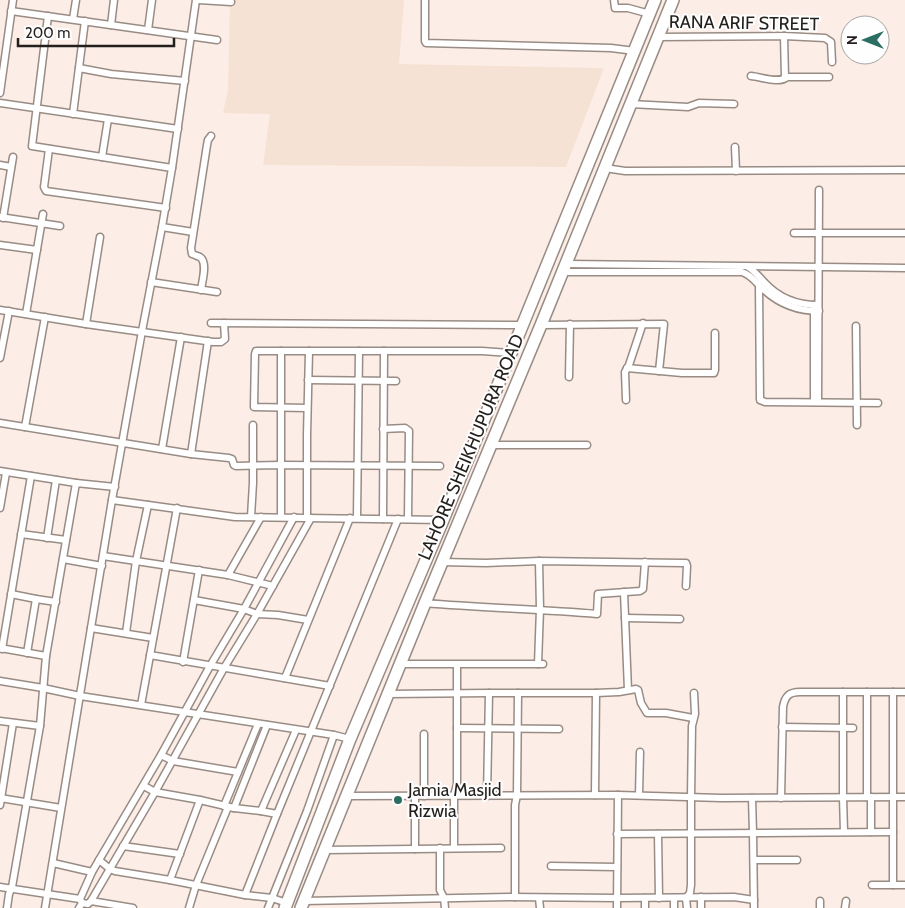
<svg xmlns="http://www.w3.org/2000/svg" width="905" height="908" viewBox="0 0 905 908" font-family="Cabin,sans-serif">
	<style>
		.built { fill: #f6e1d5 }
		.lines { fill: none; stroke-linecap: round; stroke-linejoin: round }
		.street-casing { stroke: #988c85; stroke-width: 9 }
		.highway-casing { stroke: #988c85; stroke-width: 14 }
		.street { stroke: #fff; stroke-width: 6 }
		.highway { stroke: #fff; stroke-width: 11 }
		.poi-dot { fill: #296e61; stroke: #fefefe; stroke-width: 2 }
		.labels { text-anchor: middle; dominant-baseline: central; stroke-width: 4; stroke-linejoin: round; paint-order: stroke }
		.street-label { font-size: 18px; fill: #231f1c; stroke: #fefefe }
		.poi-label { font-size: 18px; fill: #231f1c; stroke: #fefefe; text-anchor: start }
	</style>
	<rect width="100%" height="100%" fill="#fceee6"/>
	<path class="built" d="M230 0H404L399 64 604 68 566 167 263 165 270 114 223 113 228 90Z"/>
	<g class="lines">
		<defs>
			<g id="street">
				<path d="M199 0 231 2"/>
				<path d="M425 0V41L426 43 611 48 635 51"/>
				<path d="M614 0 615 8H628L650 14"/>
				<path d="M11 11 217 40"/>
				<path d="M48 16 32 146 172 168"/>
				<path d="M73 19 76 0"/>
				<path d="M111 25 114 0"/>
				<path d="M148 30 152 0"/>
				<path d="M784 36 785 78"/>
				<path d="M658 37 784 36 825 38 831 42 832 62"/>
				<path d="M79 68 111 74 185 81"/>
				<path d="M751 76C762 77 779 84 787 77H829"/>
				<path d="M0 93 13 0"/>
				<path d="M0 103 178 129"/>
				<path d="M630 104 688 107 699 103 734 104"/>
				<path d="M73 114 85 21"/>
				<path d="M735 147 736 171"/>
				<path d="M49 149 44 187 46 191 166 208"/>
				<path d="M102 157 108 119"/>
				<path d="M0 165 11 167"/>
				<path d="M605 168 625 171 905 170"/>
				<path d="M0 217 60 226"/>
				<path d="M3 218 13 157"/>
				<path d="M162 227 193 232"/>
				<path d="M794 233H905"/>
				<path d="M0 245 37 250"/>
				<path d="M566 264 905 268"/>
				<path d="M748 267C755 271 759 277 765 283 779 298 798 305 818 305"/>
				<path d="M563 272H742C751 275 755 281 761 287 777 303 796 311 819 311"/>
				<path d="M151 282 217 292"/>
				<path d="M759 286 760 400 765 402 878 403"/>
				<path d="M201 290C202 281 208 263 200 257 197 256 195 255 192 254L191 248 207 145 208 140 211 136"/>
				<path d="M814 305V402"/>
				<path d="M0 310 86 324 213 342H221L225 339 224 323"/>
				<path d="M26 314 43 214"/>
				<path d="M211 323 523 325"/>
				<path d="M86 324 100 237"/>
				<path d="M541 325 664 324 659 371"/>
				<path d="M856 326 857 425"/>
				<path d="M0 358 9 311"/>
				<path d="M627 368 682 373H714L715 370V333"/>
				<path d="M569 377 570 324"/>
				<path d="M308 380 396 381"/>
				<path d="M626 400 625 372 629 365 643 323"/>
				<path d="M818 402 819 190"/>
				<path d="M307 408 254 407 255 354 256 351H482L511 353"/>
				<path d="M0 423 191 454 229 458 232 459 234 465 236 466 281 465 440 466"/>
				<path d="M25 427 45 317"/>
				<path d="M383 429 405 428 409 431 408 519"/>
				<path d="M491 445H587"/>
				<path d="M162 449 181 337"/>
				<path d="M191 454 208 341"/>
				<path d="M0 471 76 483"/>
				<path d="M112 500 235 517 443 520"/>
				<path d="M0 508 6 473"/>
				<path d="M251 517 253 483V425"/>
				<path d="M281 517V351"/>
				<path d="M307 518V435L309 351"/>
				<path d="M357 518 359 351"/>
				<path d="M383 519 384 351"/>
				<path d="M21 534 66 540"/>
				<path d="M47 538 56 480"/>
				<path d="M103 556 228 575 273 586"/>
				<path d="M63 559 102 566"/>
				<path d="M442 562 486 563 539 561 683 563H686L687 566 686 586"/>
				<path d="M228 575 261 517"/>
				<path d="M624 592 628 690"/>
				<path d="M11 594 36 599 56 602"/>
				<path d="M194 600 244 609 257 614 278 615 308 620"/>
				<path d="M425 603C482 608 540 609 597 614L598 594 640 591 643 589 645 562"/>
				<path d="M625 618 680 619"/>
				<path d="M91 628 153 638"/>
				<path d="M126 633 136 561 148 505"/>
				<path d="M0 648 46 656"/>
				<path d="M2 649 31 476"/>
				<path d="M27 653 36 599"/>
				<path d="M150 655 330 686"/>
				<path d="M183 662 199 570"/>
				<path d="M400 664H543"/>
				<path d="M538 664 540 609 539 561"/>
				<path d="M285 678 350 518"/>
				<path d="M0 681 43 688 80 696 334 735 350 739"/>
				<path d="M843 692V797L844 832"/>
				<path d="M893 692V885"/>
				<path d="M388 694 489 693H596L619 692 636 689 638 690 641 703 647 713H666L693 718"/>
				<path d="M141 705 177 508"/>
				<path d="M0 721 40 726"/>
				<path d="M782 727 853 728"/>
				<path d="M457 728 559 729"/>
				<path d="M161 755 173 761 238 772"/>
				<path d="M144 786 155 792 200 800 234 808 261 811 277 814"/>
				<path d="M595 795 596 693"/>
				<path d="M639 795 640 752"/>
				<path d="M346 796 618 795 721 798 905 797"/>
				<path d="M415 796V849"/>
				<path d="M424 796V734"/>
				<path d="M487 796 489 693"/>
				<path d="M867 797V692"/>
				<path d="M871 797V832"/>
				<path d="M0 798 61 808"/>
				<path d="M752 798 753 833 754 908"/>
				<path d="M781 798 783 707C785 696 789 692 800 692H905"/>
				<path d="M0 805 13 723"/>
				<path d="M224 806 258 724"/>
				<path d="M234 808 267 725"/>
				<path d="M261 811 296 730"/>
				<path d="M617 834 893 832"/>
				<path d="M658 834 659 898"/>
				<path d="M123 846 180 854"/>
				<path d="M440 848V890L444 898 445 908"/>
				<path d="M454 848V796L457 784V665"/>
				<path d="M325 850 501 848"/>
				<path d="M99 860 110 869 115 871 170 880 245 895 272 898 287 903"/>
				<path d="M754 860H797"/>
				<path d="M53 863 92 872"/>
				<path d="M551 866 617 867"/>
				<path d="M170 880 200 800"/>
				<path d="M872 885H905"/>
				<path d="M0 887 80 899"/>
				<path d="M245 895 277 814 398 519"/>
				<path d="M515 897V805L517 795 518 693"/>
				<path d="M701 897V908"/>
				<path d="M539 898 540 908"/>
				<path d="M645 898V908"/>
				<path d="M91 901 133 908"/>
				<path d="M303 901 509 897 617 898 734 897 754 900"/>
				<path d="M82 903 88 904 91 901 155 792 224 668 257 614 311 518"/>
				<path d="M7 908 9 894 12 887 40 726 46 656 76 483 115 487"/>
				<path d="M45 908 112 500 142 331 162 227 172 168 196 0"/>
				<path d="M79 908 82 903 80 899 92 872 161 755 210 666 244 609 294 517"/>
				<path d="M189 908 196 885 228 807"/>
				<path d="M268 908 307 811 334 735"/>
				<path d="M617 908 618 795"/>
				<path d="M674 908V898"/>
				<path d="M687 908 686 898 690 893 691 885V798L692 726 695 714 694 693"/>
				<path d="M820 908V901"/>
				<path d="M845 908 846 901"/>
			</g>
			<g id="highway">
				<path d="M285 908 350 739 443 520 655 0"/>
				<path d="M301 908 425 603 541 325 673 0"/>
			</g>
		</defs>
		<use href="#street" class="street-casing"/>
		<use href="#highway" class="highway-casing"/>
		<use href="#street" class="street"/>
		<use href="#highway" class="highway"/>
	</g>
	<circle class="poi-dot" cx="398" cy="800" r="5"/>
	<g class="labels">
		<g class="street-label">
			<text transform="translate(744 23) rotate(1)">RANA ARIF STREET</text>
			<text transform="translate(471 447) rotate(-67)">LAHORE SHEIKHUPURA ROAD</text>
		</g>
		<g class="poi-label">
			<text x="408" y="790">Jamia Masjid<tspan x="408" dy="21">Rizwia</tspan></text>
		</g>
	</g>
	<g transform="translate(865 40) rotate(270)"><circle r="24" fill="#fefefe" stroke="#a6a5a4"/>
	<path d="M0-4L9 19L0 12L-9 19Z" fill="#296e61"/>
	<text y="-8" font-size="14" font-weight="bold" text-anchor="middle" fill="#231f1c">N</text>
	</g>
	<path d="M18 38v8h156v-8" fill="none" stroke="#231f1c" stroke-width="2.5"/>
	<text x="25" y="38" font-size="15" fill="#231f1c" stroke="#fefefe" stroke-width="4" paint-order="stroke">200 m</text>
</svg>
